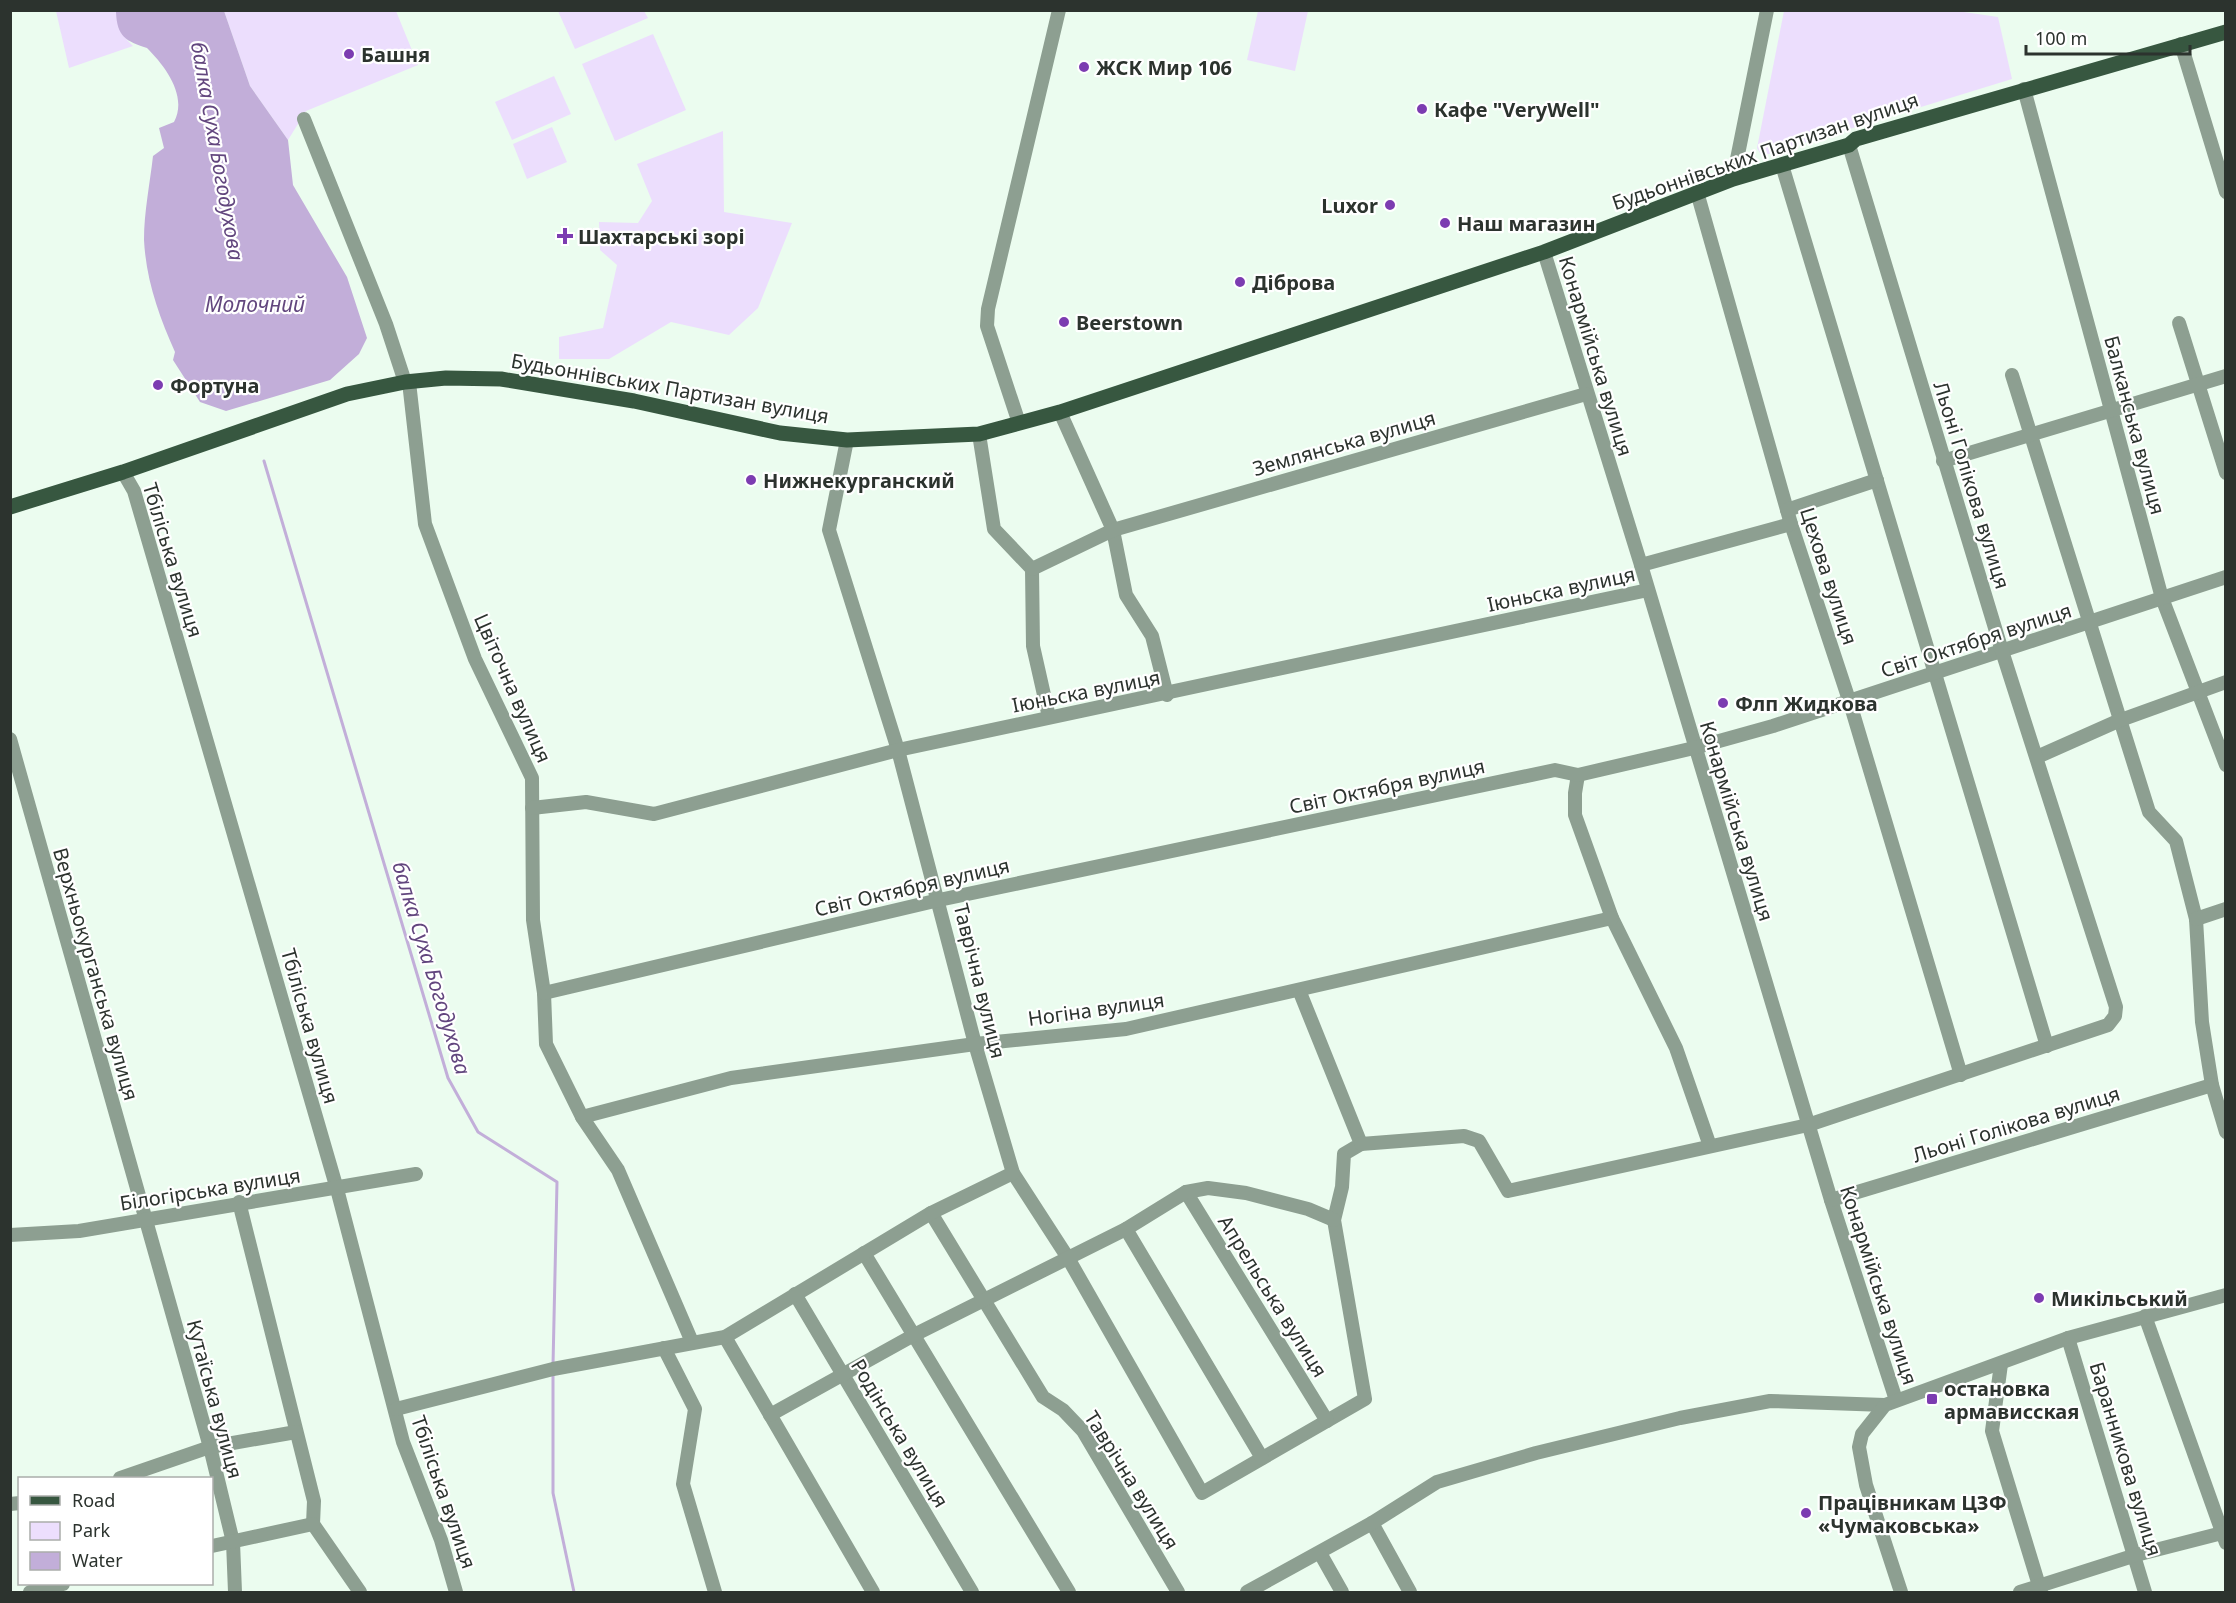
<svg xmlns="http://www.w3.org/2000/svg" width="2236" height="1603" viewBox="0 0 2236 1603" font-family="'Noto Sans',sans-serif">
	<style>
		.green { fill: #ecdefd }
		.water { fill: #c2aed9 }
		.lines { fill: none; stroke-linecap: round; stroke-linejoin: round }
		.stream { stroke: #c2aed9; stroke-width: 3 }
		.minor { stroke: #8d9f91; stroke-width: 14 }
		.major { stroke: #375740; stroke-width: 15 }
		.poi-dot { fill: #7c3cb1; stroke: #fff; stroke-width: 2 }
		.labels { text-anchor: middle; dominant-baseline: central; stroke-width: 4.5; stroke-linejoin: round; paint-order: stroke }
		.poi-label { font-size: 20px; font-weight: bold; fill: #2c332e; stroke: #fff; text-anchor: start }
		.street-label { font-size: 20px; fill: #2c332e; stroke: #fff }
		.water-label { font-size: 21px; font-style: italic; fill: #62467e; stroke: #fff }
	</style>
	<rect width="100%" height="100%" fill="#ebfcef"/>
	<g class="green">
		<path d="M56 11H117L127 40 133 46 69 68Z"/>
		<path d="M224 11H396L418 65 306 111 288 140 250 86Z"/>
		<path d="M558 11H644L648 18 575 49Z"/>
		<path d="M1258 11H1308L1295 71 1247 60Z"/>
		<path d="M1957 11 1998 17 2012 79 1762 156 1757 148 1784 11Z"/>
		<path d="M653 34 686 110 615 141 582 64Z"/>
		<path d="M554 76 571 114 512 140 495 102Z"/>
		<path d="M552 127 567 162 527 179 513 144Z"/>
		<path d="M723 131 724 212 792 223 758 308 729 335 671 322 609 359H559V337L603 328 617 265 600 250 599 222 638 223 652 201 637 164Z"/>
	</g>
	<path class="water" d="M224 11 250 86 288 140 293 185 347 277 367 338 359 354 330 380 226 411 200 402 173 360 175 352C159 316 146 280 144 240 144 212 150 183 153 156L164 148 159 128 174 122C188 96 165 66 147 48 126 41 117 37 116 12Z"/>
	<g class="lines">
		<g class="stream">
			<path d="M264 461 448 1078 478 1132 557 1182 553 1365"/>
			<path d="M553 1375V1493L574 1592"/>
		</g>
		<g class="minor">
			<path d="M2181 44 2226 192"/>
			<path d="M2024 89 2162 598 2226 765"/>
			<path d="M304 119 386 324 405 382"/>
			<path d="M1782 165 2047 1046"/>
			<path d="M1733 179 1767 10"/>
			<path d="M1697 192 1791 524 1850 703 1961 1075"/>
			<path d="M1544 252 1641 565 1831 1200 1896 1400"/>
			<path d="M2179 323 2226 473"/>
			<path d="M2012 375 2149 812 2176 841 2196 919 2202 1022 2212 1085 2226 1132"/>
			<path d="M409 382 425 524 475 659 532 778 533 920 544 993 546 1044 582 1117 618 1170 692 1342"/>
			<path d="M1060 412 1113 530 1126 595 1152 636 1167 695"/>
			<path d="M1019 423 987 326 988 309 1059 10"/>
			<path d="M979 434 994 529 1032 569 1033 646 1049 717"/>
			<path d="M847 440 829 530 898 750 975 1044 1013 1173 1068 1258 1202 1493 1365 1399 1334 1220 1342 1187 1344 1154 1361 1144 1299 990"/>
			<path d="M1943 461 2226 376"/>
			<path d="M123 472 134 491 337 1189 403 1442 441 1540 456 1592"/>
			<path d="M1787 510 1877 480"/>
			<path d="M1641 565 1791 524"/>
			<path d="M1032 569 1113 530 1586 394"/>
			<path d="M10 739 210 1447 233 1542 235 1592"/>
			<path d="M2037 757 2118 721 2226 682"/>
			<path d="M1578 775 1575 793V815L1612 918 1676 1048 1710 1146"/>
			<path d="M532 808 586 802 654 814 898 750 1648 590"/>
			<path d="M2196 919 2226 909"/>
			<path d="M544 993 939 900 1555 770 1578 775 1694 748 1773 726 2226 577"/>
			<path d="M582 1117 731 1078 975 1044 1126 1029 1612 918"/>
			<path d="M1361 1144 1464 1136 1479 1141 1508 1191 1808 1125 2108 1025 2115 1016 2116 1007 2002 651 1849 145"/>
			<path d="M1186 1192 1327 1421"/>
			<path d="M1831 1200 2212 1085"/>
			<path d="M239 1202 314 1501 313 1524 360 1592"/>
			<path d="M931 1213 1043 1397 1063 1410 1083 1431 1178 1592"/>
			<path d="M1126 1229 1262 1458"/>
			<path d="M10 1235 79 1231 416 1174"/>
			<path d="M864 1253 1069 1592"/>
			<path d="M795 1294 972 1592"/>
			<path d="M2145 1316 2226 1543"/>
			<path d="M725 1337 873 1592"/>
			<path d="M2068 1338 2145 1592"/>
			<path d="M664 1348 695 1409 683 1484 715 1592"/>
			<path d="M2001 1364 1992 1431 2041 1592"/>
			<path d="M396 1409 553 1369 725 1337 931 1213 1013 1173"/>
			<path d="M770 1415 914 1335 1126 1229 1186 1192 1208 1188 1246 1193 1308 1209 1334 1220"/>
			<path d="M120 1478 210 1447 296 1432"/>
			<path d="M10 1504 20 1503"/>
			<path d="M1372 1523 1410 1592"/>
			<path d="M212 1546 313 1524"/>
			<path d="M1320 1553 1342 1592"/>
			<path d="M30 1592 63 1584"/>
			<path d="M1247 1592 1372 1523 1437 1482 1536 1453 1680 1418 1770 1401 1885 1405"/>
			<path d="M1901 1592 1866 1485 1859 1447 1862 1434 1885 1405 2068 1338 2226 1295"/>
			<path d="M2020 1592 2136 1555 2226 1532"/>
		</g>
		<path class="major" d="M10 507 123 472 347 394 405 382 446 378 501 379 634 401 780 433 847 440 979 434 1060 412 1544 252 1733 179 1849 145 1856 139 2226 32"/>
	</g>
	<g class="poi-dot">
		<circle cx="349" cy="54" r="6"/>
		<circle cx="1084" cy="67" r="6"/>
		<circle cx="1422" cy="109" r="6"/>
		<circle cx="1390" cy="205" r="6"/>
		<circle cx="1445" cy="223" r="6"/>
		<path d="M562 227h6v6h6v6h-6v6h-6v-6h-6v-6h6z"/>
		<circle cx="1240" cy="282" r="6"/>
		<circle cx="1064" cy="322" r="6"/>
		<circle cx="158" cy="385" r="6"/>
		<circle cx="751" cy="480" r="6"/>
		<circle cx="1723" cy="703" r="6"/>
		<circle cx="2039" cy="1298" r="6"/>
		<rect x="1926" y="1393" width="12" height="12" rx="3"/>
		<circle cx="1806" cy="1513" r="6"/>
	</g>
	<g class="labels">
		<g class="poi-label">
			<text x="361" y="54">Башня</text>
			<text x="1096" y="67">ЖСК Мир 106</text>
			<text x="1434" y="109">Кафе "VeryWell"</text>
			<text x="1378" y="205" text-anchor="end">Luxor</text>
			<text x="1457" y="223">Наш магазин</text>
			<text x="578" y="236">Шахтарські зорі</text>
			<text x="1252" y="282">Діброва</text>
			<text x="1076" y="322">Beerstown</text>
			<text x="170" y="385">Фортуна</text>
			<text x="763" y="480">Нижнекурганский</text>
			<text x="1735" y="703">Флп Жидкова</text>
			<text x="2051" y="1298">Микільський</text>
			<text x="1944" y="1388">остановка<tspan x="1944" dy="23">армависская</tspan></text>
			<text x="1818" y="1502">Працівникам ЦЗФ<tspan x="1818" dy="23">«Чумаковська»</tspan></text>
		</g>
		<g class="street-label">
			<text transform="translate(1765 151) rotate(-19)">Будьоннівських Партизан вулиця</text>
			<text transform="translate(1596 356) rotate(73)">Конармійська вулиця</text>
			<text transform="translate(670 388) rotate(10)">Будьоннівських Партизан вулиця</text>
			<text transform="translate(2135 425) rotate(75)">Балканська вулиця</text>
			<text transform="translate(1344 443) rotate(-16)">Землянська вулиця</text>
			<text transform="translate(1972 485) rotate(73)">Льоні Голікова вулиця</text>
			<text transform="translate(173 560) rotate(73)">Тбіліська вулиця</text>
			<text transform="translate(1829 576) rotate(72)">Цехова вулиця</text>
			<text transform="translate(1561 589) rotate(-12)">Iюньска вулиця</text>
			<text transform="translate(1976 640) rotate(-18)">Світ Октября вулиця</text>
			<text transform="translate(513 688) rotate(66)">Цвiточна вулиця</text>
			<text transform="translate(1086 691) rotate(-11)">Iюньска вулиця</text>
			<text transform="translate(1387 786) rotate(-12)">Світ Октября вулиця</text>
			<text transform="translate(1737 821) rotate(73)">Конармійська вулиця</text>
			<text transform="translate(912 887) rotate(-13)">Світ Октября вулиця</text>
			<text transform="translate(96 974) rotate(74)">Верхньокурганська вулиця</text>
			<text transform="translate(980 981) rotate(76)">Таврічна вулиця</text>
			<text transform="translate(1096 1009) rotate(-8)">Ногіна вулиця</text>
			<text transform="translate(310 1026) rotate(74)">Тбіліська вулиця</text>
			<text transform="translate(2016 1124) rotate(-17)">Льоні Голікова вулиця</text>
			<text transform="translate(210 1189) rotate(-9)">Білогірська вулиця</text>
			<text transform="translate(1879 1285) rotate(72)">Конармійська вулиця</text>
			<text transform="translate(1273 1296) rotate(58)">Апрельська вулиця</text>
			<text transform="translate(215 1399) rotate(75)">Кутаїська вулиця</text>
			<text transform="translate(900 1433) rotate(59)">Родінська вулиця</text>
			<text transform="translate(2126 1459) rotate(73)">Баранникова вулиця</text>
			<text transform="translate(1132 1480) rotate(58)">Таврічна вулиця</text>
			<text transform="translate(444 1492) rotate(71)">Тбіліська вулиця</text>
		</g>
		<g class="water-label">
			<text transform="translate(218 151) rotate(80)">балка Суха Богодухова</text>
			<text x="255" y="304">Молочний</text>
			<text transform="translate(432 968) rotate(73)">балка Суха Богодухова</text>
		</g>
	</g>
	<rect width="2236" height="1603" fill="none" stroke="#2c332e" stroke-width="24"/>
	<rect x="18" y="1477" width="195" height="108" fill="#ffffff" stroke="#abadab" stroke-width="1.5"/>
	<rect x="30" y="1496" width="30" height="9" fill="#375740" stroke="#abadab" stroke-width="1.5"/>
	<text x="72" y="1507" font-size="18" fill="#2c332e">Road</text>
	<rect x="30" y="1522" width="30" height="18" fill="#ecdefd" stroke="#abadab" stroke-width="1.5"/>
	<text x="72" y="1537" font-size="18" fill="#2c332e">Park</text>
	<rect x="30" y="1552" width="30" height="18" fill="#c2aed9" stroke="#abadab" stroke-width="1.5"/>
	<text x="72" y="1567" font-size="18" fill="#2c332e">Water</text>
	<path d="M2026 45v9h164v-9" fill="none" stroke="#2c332e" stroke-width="3"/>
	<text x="2035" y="45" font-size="18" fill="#2c332e" stroke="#ffffff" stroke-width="4.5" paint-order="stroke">100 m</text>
</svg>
